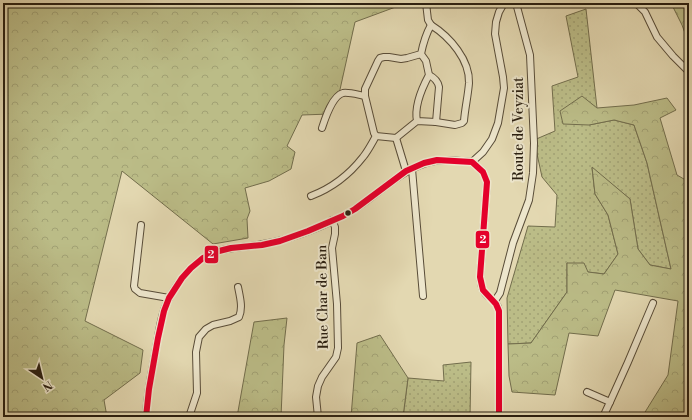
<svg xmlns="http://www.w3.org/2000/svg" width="692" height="420" viewBox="0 0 692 420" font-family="'Libre Bodoni',serif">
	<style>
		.grass { fill: url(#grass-dots); stroke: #726d4c }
		.forest { fill: url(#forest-crowns); stroke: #726d4c }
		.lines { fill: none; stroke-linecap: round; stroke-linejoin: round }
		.minor-casing { stroke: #584c38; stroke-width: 8 }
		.minor { stroke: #ede6cc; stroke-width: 6 }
		.bus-1-casing { stroke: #ede6cc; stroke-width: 9 }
		.bus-1 { stroke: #e4002b; stroke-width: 6 }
		.bus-dot { fill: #291e10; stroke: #ede6cc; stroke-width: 1.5 }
		.labels { text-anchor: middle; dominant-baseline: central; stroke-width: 4; stroke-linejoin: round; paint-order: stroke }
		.street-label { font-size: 14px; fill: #291e10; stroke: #ede6cc }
		.line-badge { stroke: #ede6cc; stroke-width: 1.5 }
		.badge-label { font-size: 11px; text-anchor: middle; font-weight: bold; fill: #fff }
	</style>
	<defs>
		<pattern id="grass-dots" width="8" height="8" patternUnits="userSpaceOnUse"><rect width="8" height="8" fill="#bbbc87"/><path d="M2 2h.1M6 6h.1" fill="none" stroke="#a1a174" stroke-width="1.8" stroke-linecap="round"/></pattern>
		<pattern id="forest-crowns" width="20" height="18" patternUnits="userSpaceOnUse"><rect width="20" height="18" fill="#bbbc87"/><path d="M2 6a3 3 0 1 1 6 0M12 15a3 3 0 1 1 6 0" fill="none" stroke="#a1a174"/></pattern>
	</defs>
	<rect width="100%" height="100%" fill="#e3d8b1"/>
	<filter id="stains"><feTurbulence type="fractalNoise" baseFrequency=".005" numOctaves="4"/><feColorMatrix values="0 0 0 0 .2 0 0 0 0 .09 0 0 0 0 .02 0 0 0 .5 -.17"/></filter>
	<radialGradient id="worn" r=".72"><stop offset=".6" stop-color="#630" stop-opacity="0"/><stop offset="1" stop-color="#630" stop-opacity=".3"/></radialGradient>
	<g class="grass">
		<path d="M586 9 597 108 589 125 614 120 634 125 647 163 671 269 650 265 638 249 630 199 592 168 595 194 608 215 618 254 604 274 588 272 567 263V292L531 343 508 344 507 298 528 226 555 227 557 195 542 177 534 140 555 131 552 86 578 77 566 16Z"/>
		<path d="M471 362 470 417H403L408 378 444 381 443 365Z"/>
	</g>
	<g class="forest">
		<path d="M3 3H402L401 5 355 22 339 94 330 114 302 115 287 146 295 152 291 169 269 181 245 188 250 211 247 219 248 238 213 244 122 171 85 321 143 350 140 373 104 400 107 417H3Z"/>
		<path d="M671 3H689V44L682 25Z"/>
		<path d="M582 96 597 108 634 105 667 98 676 110 660 118 677 175 689 182V417H642L668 375 678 301 615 290 598 336 569 333 555 395 512 392 509 376 508 344 531 343 567 292V263H584L588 272 604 274 618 254 608 215 595 194 592 167 630 199 638 249 650 265 671 269 647 163 634 125 614 120 589 125 563 124 560 111Z"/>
		<path d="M287 318 284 345 281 417H237L254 322Z"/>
		<path d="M380 335 408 378 403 417H351L357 343Z"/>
	</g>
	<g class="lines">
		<defs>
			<g id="minor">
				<path d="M426 3 428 20 431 25"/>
				<path d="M636 3 645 12 657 37 673 56 689 72"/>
				<path d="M429 75C435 78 438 81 439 87L436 122"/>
				<path d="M417 121 436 122 455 125 462 123 464 121C465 108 468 96 469 83 470 60 450 37 431 25 426 34 423 44 421 54L426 61 429 75C422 88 414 106 417 121L396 138 376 136 374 133 365 96V89L378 61 380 58 384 57H389L401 59 407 58 421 54"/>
				<path d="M322 128C325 119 332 96 343 93 349 92 359 95 365 96"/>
				<path d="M396 138 406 171"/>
				<path d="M472 162 483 172 487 182 480 277C481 281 481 286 483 290 488 299 497 299 499 311V417"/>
				<path d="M472 162 483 152 492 139 498 123 504 88 503 77 495 34 496 22 499 12 504 3"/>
				<path d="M412 169 423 296"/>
				<path d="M311 196C332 188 349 175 363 157 368 151 372 143 376 136"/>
				<path d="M141 225 134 286 135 289 140 293 169 298"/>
				<path d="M494 301 496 299 500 293 513 243 529 200 533 173 534 143 530 55 516 3"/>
				<path d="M587 392 610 402 603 417"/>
				<path d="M610 402 628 362 653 303"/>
				<path d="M146 417C147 398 150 379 154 360 157 344 159 325 164 310 173 286 193 259 218 251 232 247 248 247 263 244 288 240 319 228 343 216 375 200 399 167 435 161 446 159 461 161 472 162"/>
				<path d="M189 417 197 393 196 352 199 337 206 329 213 325 230 321 239 317C243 308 240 297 238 287"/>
				<path d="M318 417 316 397 318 386 322 377 336 357 338 348 337 304 332 248 335 234V227L332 220"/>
			</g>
		</defs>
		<use href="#minor" class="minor-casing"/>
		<use href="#minor" class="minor"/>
		<defs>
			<path id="bus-1" d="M146 417 149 389 158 338 164 311 169 298 182 278 191 268 203 258 219 251 231 248 262 245 280 241 308 231 343 216 355 209 406 171 424 163 437 160 472 162 483 172 487 182 480 277 483 290 496 304 499 311V417"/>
		</defs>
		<use href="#bus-1" class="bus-1-casing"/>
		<use href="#bus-1" class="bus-1"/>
	</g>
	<circle class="bus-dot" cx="348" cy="213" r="3.5"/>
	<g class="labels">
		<g class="street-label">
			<text transform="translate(519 129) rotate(-90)">Route de Veyziat</text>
			<text transform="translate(323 297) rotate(-91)">Rue Char de Ban</text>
		</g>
	</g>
	<g class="line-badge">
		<rect x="475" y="230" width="15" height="19" rx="4" fill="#e4002b"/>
		<rect x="204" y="245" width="15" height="19" rx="4" fill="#e4002b"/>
	</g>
	<g class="badge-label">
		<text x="483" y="243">2</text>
		<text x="211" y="258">2</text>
	</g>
	<rect width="692" height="420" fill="none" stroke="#e3d8b1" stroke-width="16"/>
	<rect x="4" y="4" width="684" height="412" fill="none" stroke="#291e10" stroke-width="2"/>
	<rect x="8" y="8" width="676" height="404" fill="none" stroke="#291e10"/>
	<g transform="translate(42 378) rotate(145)" stroke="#ede6cc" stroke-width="3" paint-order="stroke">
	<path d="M0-3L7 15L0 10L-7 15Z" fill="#291e10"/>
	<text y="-6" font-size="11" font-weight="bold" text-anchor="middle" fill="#291e10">N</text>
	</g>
	<rect width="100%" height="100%" filter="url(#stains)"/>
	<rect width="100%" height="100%" fill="url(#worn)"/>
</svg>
